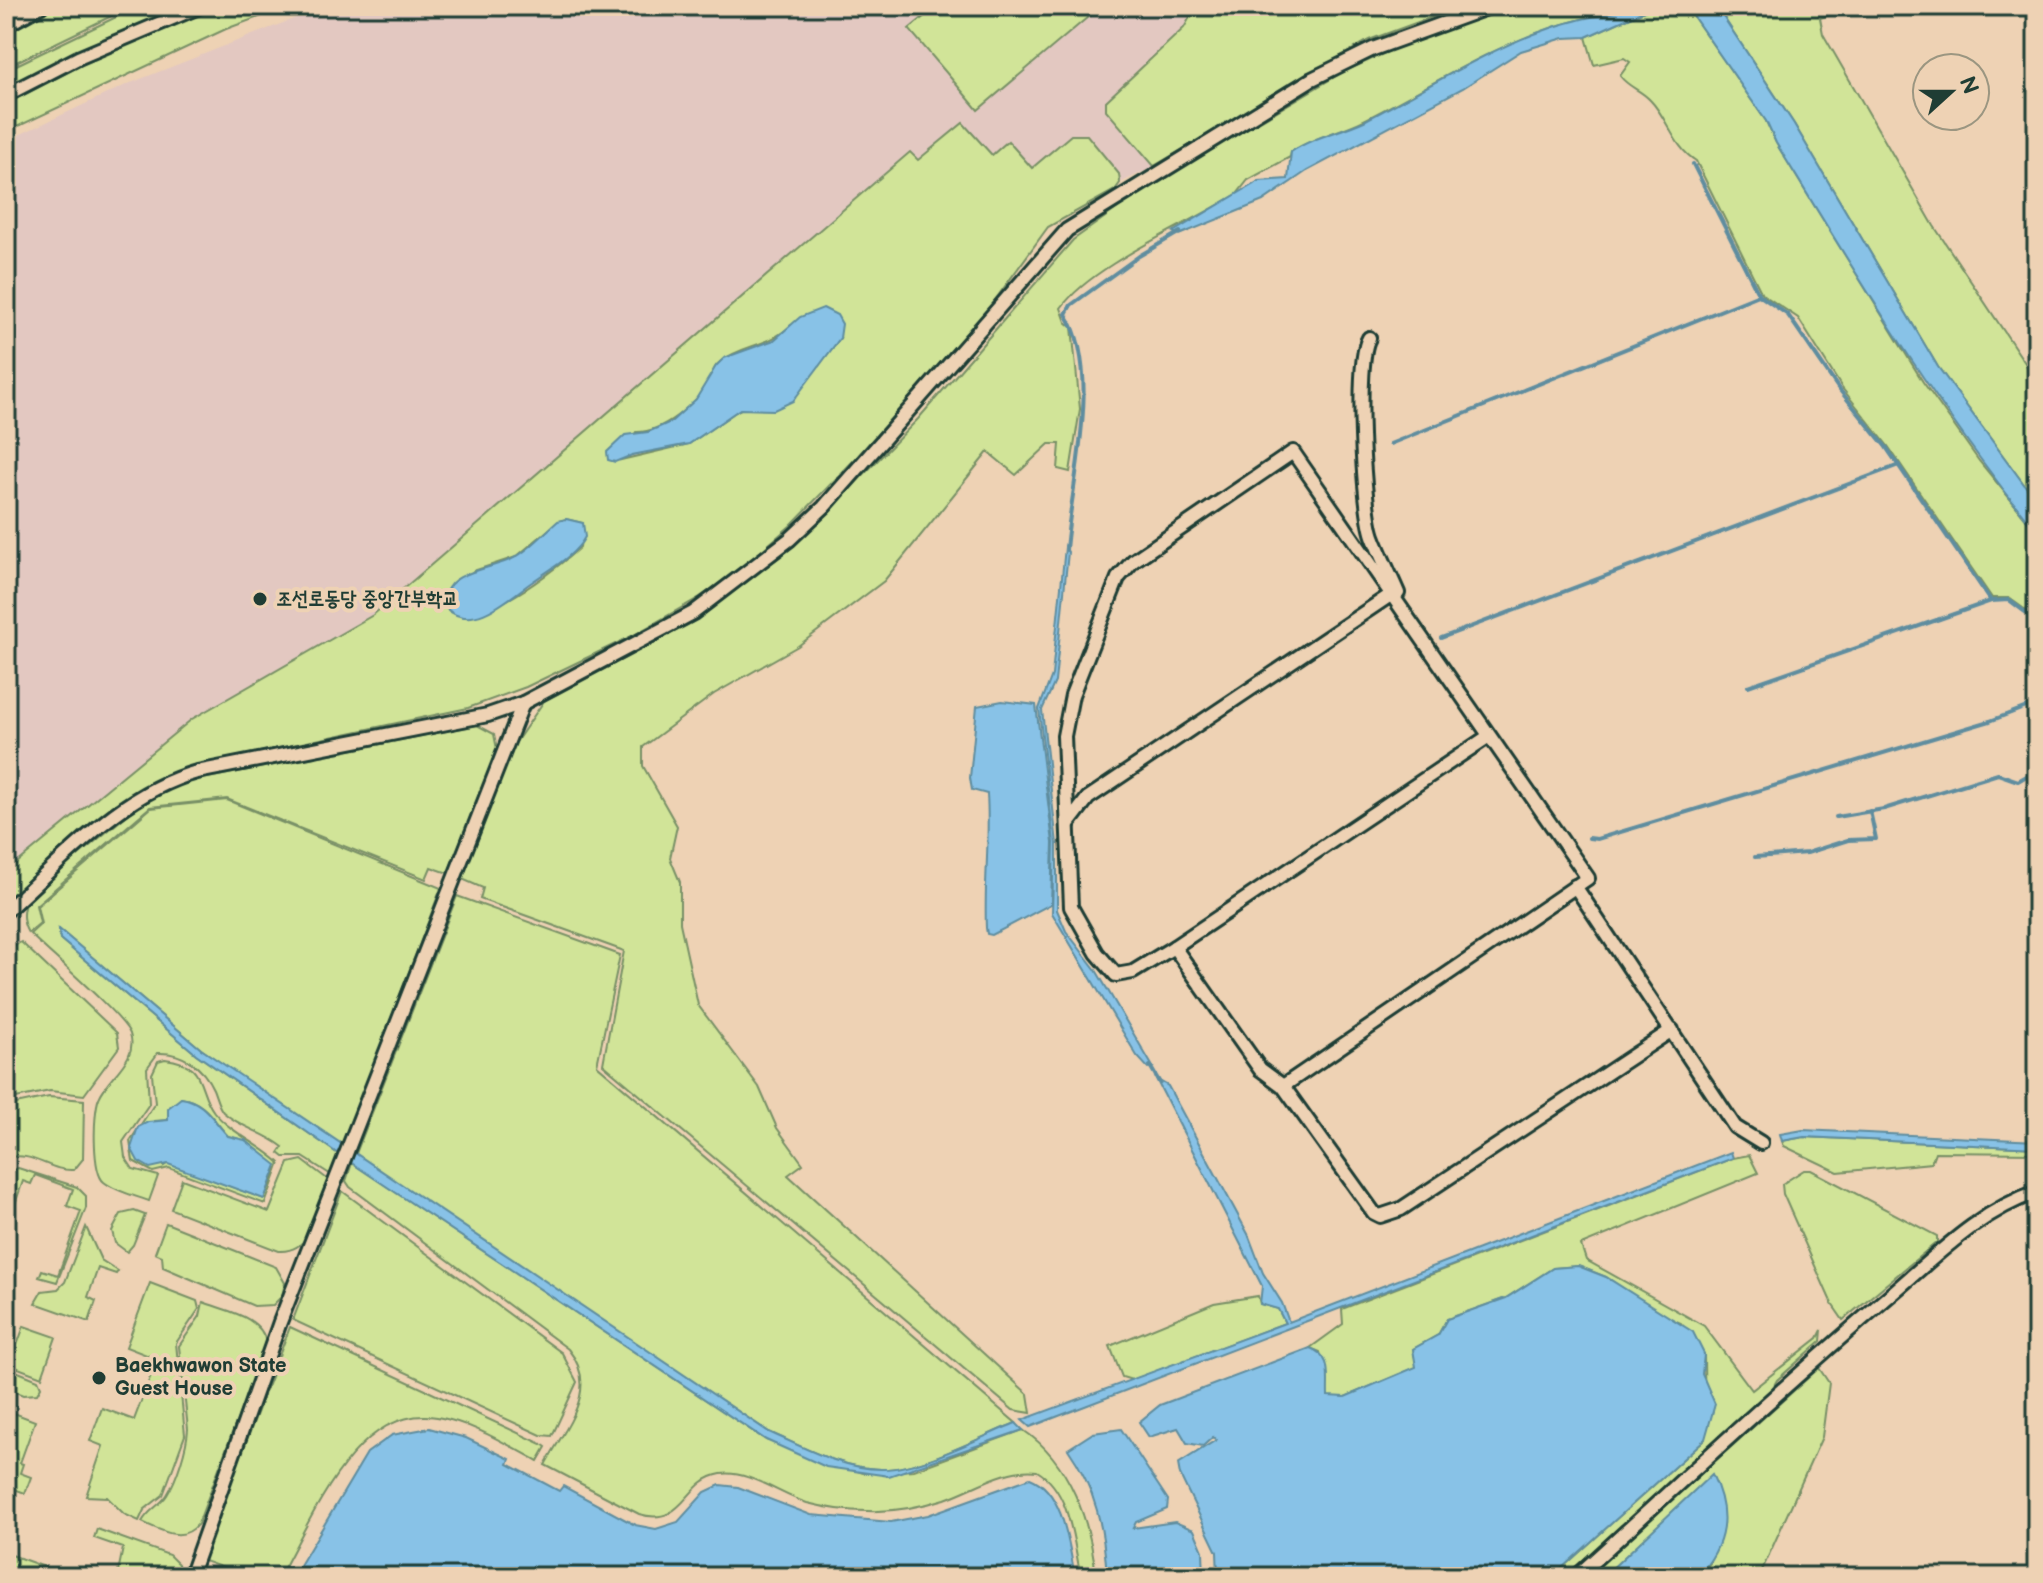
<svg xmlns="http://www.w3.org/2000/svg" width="2043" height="1583" viewBox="0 0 2043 1583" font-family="'Balsamiq Sans','Poor Story',sans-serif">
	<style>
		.built { fill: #e3c8c1 }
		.green { fill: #d1e498; stroke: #789066; stroke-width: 2; fill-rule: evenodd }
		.water { fill: #88c2e7; stroke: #5e8d9f; stroke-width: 2 }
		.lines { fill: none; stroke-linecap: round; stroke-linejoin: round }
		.stream { stroke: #5e8d9f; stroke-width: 4 }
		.minor-casing { stroke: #1f3d34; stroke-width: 18 }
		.minor { stroke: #eed2b4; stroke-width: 12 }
		.poi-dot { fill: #1f3d34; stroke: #eed2b4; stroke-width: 3 }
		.labels { text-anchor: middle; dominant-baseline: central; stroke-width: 8; stroke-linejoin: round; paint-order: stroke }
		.poi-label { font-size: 20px; font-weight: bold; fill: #1f3d34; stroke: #eed2b4; text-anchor: start }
	</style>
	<rect width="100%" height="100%" fill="#eed2b4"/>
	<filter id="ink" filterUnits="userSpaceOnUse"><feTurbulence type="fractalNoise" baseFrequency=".0125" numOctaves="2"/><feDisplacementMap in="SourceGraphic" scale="16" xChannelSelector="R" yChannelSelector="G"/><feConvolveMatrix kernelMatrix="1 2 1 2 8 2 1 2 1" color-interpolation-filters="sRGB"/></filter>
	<g filter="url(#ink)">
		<path class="built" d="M326 6H1207L1161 163 1046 219 869 418 160 780 6 904V141L128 84Z"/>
		<g class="green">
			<path d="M49 6H132L6 67V28Z"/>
			<path d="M139 6H188L64 59 6 91V70Z"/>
			<path d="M217 6H289L226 29 6 132V104L122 44Z"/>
			<path d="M937 6H1101L978 110 909 29Z"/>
			<path d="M1196 6H1462L1369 40 1154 166 1106 110V101L1184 28Z"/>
			<path d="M1515 6H1641C1610 14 1581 17 1551 28 1485 50 1426 89 1364 120 1340 132 1313 137 1291 152L1290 157 1248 180 1237 194C1188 225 1093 264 1061 308L1066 322 1072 327 1080 409 1070 472 1058 469 1060 444H1049L1016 475 988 452 884 581 798 646 714 694 643 747V766L677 826 670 858 680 882V923L698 1005 759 1087 777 1128 803 1164 788 1175 1028 1394 1031 1413 1013 1410 603 1064 624 951 480 899 483 888 462 879 514 745 544 701 693 622 794 546 918 419 1073 240 1146 188 1343 72 1425 35Z"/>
			<path d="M1655 6H1686L1766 121 1776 143 1923 382 1979 461 2037 532V618L2009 598H1992L1888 446 1842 388 1798 318 1762 294 1696 161C1673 147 1668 118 1650 100 1640 89 1629 88 1620 76L1630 62 1624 58 1594 65 1586 37Z"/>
			<path d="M1716 6H1860L1820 18 1823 34 1934 226 2037 381V502L1938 367 1794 124Z"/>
			<path d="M963 123 992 155 1008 141 1032 168 1071 135H1087L1119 174 1120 183 1115 190 1048 227 987 311 855 459 790 526 737 572 700 597 632 636 526 687 468 708 197 765C121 784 64 850 6 900V872L192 719 373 615 910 152 918 160ZM791 325 840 338 816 369 737 411 689 444 621 460 636 432C662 433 696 404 709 382 713 373 713 367 721 361 744 344 771 346 791 325ZM566 519 583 523 580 547C559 567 474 635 447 609L473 571 516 557 559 521Z"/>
			<path d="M477 725 494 734 497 749 448 873 431 867 426 879 227 799 150 807 36 905 40 923 28 933C21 921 21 910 28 897L138 806 177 784Z"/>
			<path d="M227 800 441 888 342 1148 201 1049 59 929 60 939 196 1054 341 1156 333 1176 303 1157H284L279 1153 283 1147C264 1132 241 1128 223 1112 218 1106 216 1096 213 1089 203 1067 183 1052 158 1053L147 1068 149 1104 123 1142 125 1157 133 1169 158 1176 149 1201C135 1196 115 1191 104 1182 92 1173 93 1112 99 1098 107 1077 139 1060 130 1034 124 1017 48 952 30 934L41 924 37 906 151 808Z"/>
			<path d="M457 896 620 955 597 1065 1016 1423C980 1437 920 1470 881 1469 842 1469 803 1447 769 1432L355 1156Z"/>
			<path d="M21 942 117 1033 119 1047 84 1095 50 1091 6 1100V951Z"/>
			<path d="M165 1059C208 1064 196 1088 214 1112 230 1132 261 1145 280 1163L265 1204 169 1168 153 1172 133 1161 130 1141 155 1103 152 1074 158 1061ZM181 1098C205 1101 214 1121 228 1136L245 1141 277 1168 264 1199 168 1163 164 1166 155 1121 168 1120V1112Z"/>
			<path d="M49 1097 84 1100 83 1159 74 1170C49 1172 33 1150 6 1158V1106Z"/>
			<path d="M1804 1137 2037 1148V1153L1935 1152 1931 1163 1838 1172 1784 1146 1782 1141Z"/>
			<path d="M1749 1155 1758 1173 1581 1245 1586 1260 1704 1326 1752 1390 1818 1338 1822 1330 1821 1341 1777 1380 1771 1391 1566 1577H1552L1705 1439 1704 1354 1681 1323 1662 1315 1606 1277 1578 1266 1553 1268 1506 1298 1447 1319 1438 1335 1413 1349 1417 1367 1345 1397H1327L1320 1352 1310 1348 1343 1324 1342 1309 1733 1158Z"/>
			<path d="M302 1160 330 1181C320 1206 314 1253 279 1251L171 1209 182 1179 269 1212 289 1163Z"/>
			<path d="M352 1163 766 1440 863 1473 914 1470 1023 1430C1070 1461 1091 1523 1096 1577H1081C1073 1542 1071 1491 1037 1471 1006 1467 974 1489 945 1499 920 1507 893 1512 867 1511 847 1511 826 1508 807 1503 780 1495 749 1470 721 1474 684 1480 685 1528 639 1514L545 1465C566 1426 601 1389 568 1349L350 1187 346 1181Z"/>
			<path d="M18 1168 77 1187 86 1196V1208L57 1282 39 1277 42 1270 58 1275 81 1211 67 1206 73 1189 35 1175 31 1184 23 1181 7 1227 14 1230 6 1245V1172Z"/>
			<path d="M1804 1170H1811L1937 1236V1242L1843 1320 1832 1304 1783 1194 1782 1184Z"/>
			<path d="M342 1191 562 1353 577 1382 552 1436 541 1435 293 1320Z"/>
			<path d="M134 1211 145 1215 133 1245 127 1252 115 1243 112 1231 121 1214Z"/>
			<path d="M166 1223 276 1267 285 1283 282 1296 273 1305 254 1306 163 1267 162 1256 155 1253Z"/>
			<path d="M86 1227 101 1260 118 1271 116 1274 98 1268 88 1297 96 1301 89 1322 35 1303 42 1291 58 1289 65 1282Z"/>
			<path d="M150 1283 197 1301 199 1309 176 1343 185 1435 163 1495 144 1510 139 1521 124 1514 107 1497 86 1496 103 1446 90 1441 102 1408 134 1420 157 1359 126 1347Z"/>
			<path d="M1258 1296 1260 1304 1278 1309 1285 1323 1132 1380 1122 1377 1110 1346 1214 1303Z"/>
			<path d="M203 1302C226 1311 262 1316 266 1343L198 1524C182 1544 161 1530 142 1522 148 1510 160 1506 167 1495 177 1479 187 1447 188 1429L179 1346 200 1316Z"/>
			<path d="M24 1326 56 1337 42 1377 10 1365Z"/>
			<path d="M290 1327 542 1444 546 1447 538 1461C506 1444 473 1423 437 1417 355 1404 312 1520 279 1577H249L201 1560Z"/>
			<path d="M6 1367 38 1380 41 1387 37 1394 23 1395 6 1388Z"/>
			<path d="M1819 1368 1829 1383 1822 1437 1759 1577H1697L1710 1563 1712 1475 1603 1577H1586Z"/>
			<path d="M6 1410 35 1421 20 1463 23 1464 20 1473 31 1477 25 1493 6 1486Z"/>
			<path d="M97 1529 169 1555 178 1564 180 1577H117L123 1548 94 1538Z"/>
			<path d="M6 1553 72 1577H6Z"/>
		</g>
		<g class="water">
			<path d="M1641 6H1655L1586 37 1564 38 1521 51 1463 88 1307 171 1263 201 1179 235 1173 232 1259 181 1288 179 1291 152C1313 137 1340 132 1364 121 1426 89 1485 50 1551 28 1581 17 1610 14 1641 6Z"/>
			<path d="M1686 6H1716L1794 124 1938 367 2037 502V532C1937 410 1858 277 1776 143L1766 121Z"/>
			<path d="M823 308 837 315 842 324 840 338 793 401 774 410 740 409 689 444 632 455 615 462 608 460 607 452 625 435 648 432 671 422 696 399 716 366 724 358 774 340 800 317Z"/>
			<path d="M566 519 583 523 585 537C574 557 550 569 532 582 511 596 474 634 447 609 434 570 492 571 514 558 531 549 544 533 558 521Z"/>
			<path d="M1065 547 1068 552 1055 682 1042 710 1057 844V910L1066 931 1096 970 1153 1067 1148 1068 1137 1056 1052 913 1054 843 1039 709 1052 675Z"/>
			<path d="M1002 701 1036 705 1053 843 1051 904 992 935 987 934 986 928C984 883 990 839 987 794L972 790 970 778 977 706Z"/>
			<path d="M59 929 201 1049 769 1432C803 1447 842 1469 881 1469 920 1470 980 1437 1016 1423L1023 1430 889 1476 826 1467 766 1440 341 1156 196 1054 60 939Z"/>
			<path d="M1156 1079 1168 1086 1248 1234 1263 1273 1282 1303 1289 1322 1731 1152 1733 1158 1030 1427 1022 1420 1285 1323 1278 1309 1260 1304 1262 1286Z"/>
			<path d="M181 1098C205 1101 213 1121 228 1136L245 1140 277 1165 264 1199 168 1164 150 1168 138 1161 131 1148 138 1127 148 1122 168 1120V1108Z"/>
			<path d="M1803 1130 2037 1141V1148L1804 1137 1782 1141 1780 1134Z"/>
			<path d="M1578 1266 1606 1277 1693 1332 1704 1354 1702 1374 1715 1404 1705 1439 1552 1577H1218L1217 1552 1180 1475 1178 1464 1216 1440 1213 1437 1203 1446 1187 1443 1178 1428 1149 1437 1139 1422 1160 1405 1310 1348C1333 1356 1327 1376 1328 1396L1345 1397 1416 1367 1413 1349 1438 1335 1447 1319 1506 1298 1553 1268Z"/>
			<path d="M429 1428 466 1438 510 1459 508 1464 559 1491 563 1486 635 1525 656 1529 678 1522 705 1492 720 1485 738 1487 811 1515 891 1522 928 1515 1030 1478C1064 1491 1069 1546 1075 1577H293L367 1453 392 1435Z"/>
			<path d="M1121 1429 1168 1500 1167 1509 1136 1522 1133 1528 1175 1522 1194 1530 1203 1551 1204 1577H1107C1104 1529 1096 1489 1068 1449L1093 1433Z"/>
			<path d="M1712 1474C1731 1513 1727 1545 1697 1577H1603Z"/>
		</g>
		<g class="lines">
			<g class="stream">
				<path d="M1693 164 1759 295 1788 315 1838 388 1886 447 1991 601"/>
				<path d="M1390 444 1759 295"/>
				<path d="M1066 550C1071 482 1103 373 1066 314L1071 305 1139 256 1180 232"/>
				<path d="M1441 638 1899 465"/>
				<path d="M1748 686 1991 601 2009 600 2037 621"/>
				<path d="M1836 817 1884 809 1998 774 2018 781 2037 770"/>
				<path d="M1589 838 1597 839 1990 721 2037 703"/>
				<path d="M1755 857 1807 853 1848 840 1876 839 1870 811"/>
				<path d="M1150 1066 1160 1083"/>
			</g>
			<defs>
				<g id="minor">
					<path d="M6 25 41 6"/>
					<path d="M6 95 78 58 201 6"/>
					<path d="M1369 338C1355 361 1363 508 1373 536 1380 555 1390 574 1398 593"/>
					<path d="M1068 824 1088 798 1392 594"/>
					<path d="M1575 886 1735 1127 1761 1143"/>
					<path d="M6 911C64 860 120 793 197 772L488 715 523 703 693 613 790 539 824 507 1067 230 1312 79 1373 49 1492 6"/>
					<path d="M1174 947 1260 1069 1283 1086 1374 1213 1380 1216 1401 1209 1672 1030"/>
					<path d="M1283 1086 1588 878 1293 452 1133 561 1118 578 1072 695 1064 736 1071 907 1097 953 1116 975 1133 972 1174 947 1489 736"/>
					<path d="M190 1577 280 1322 523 703"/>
					<path d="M1576 1577C1680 1483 1782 1387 1889 1296 1935 1257 1979 1211 2037 1192"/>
				</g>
			</defs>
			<use href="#minor" class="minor-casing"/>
			<use href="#minor" class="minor"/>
		</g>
	</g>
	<g class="poi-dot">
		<circle cx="260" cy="599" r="8"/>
		<circle cx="99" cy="1378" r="8"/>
	</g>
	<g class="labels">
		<g class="poi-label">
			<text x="276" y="599">조선로동당 중앙간부학교</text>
			<text x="115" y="1366">Baekhwawon State<tspan x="115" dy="23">Guest House</tspan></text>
		</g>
	</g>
	<rect width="2043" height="1583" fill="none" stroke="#eed2b4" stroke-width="32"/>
	<rect x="16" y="16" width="2011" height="1551" fill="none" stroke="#1f3d34" stroke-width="3" filter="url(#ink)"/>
	<g transform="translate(1951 92) rotate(69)"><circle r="38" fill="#eed2b4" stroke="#9b9681" stroke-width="2"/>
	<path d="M0-6L14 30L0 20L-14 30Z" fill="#1f3d34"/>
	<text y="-12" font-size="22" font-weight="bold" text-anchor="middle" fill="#1f3d34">N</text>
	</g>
</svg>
